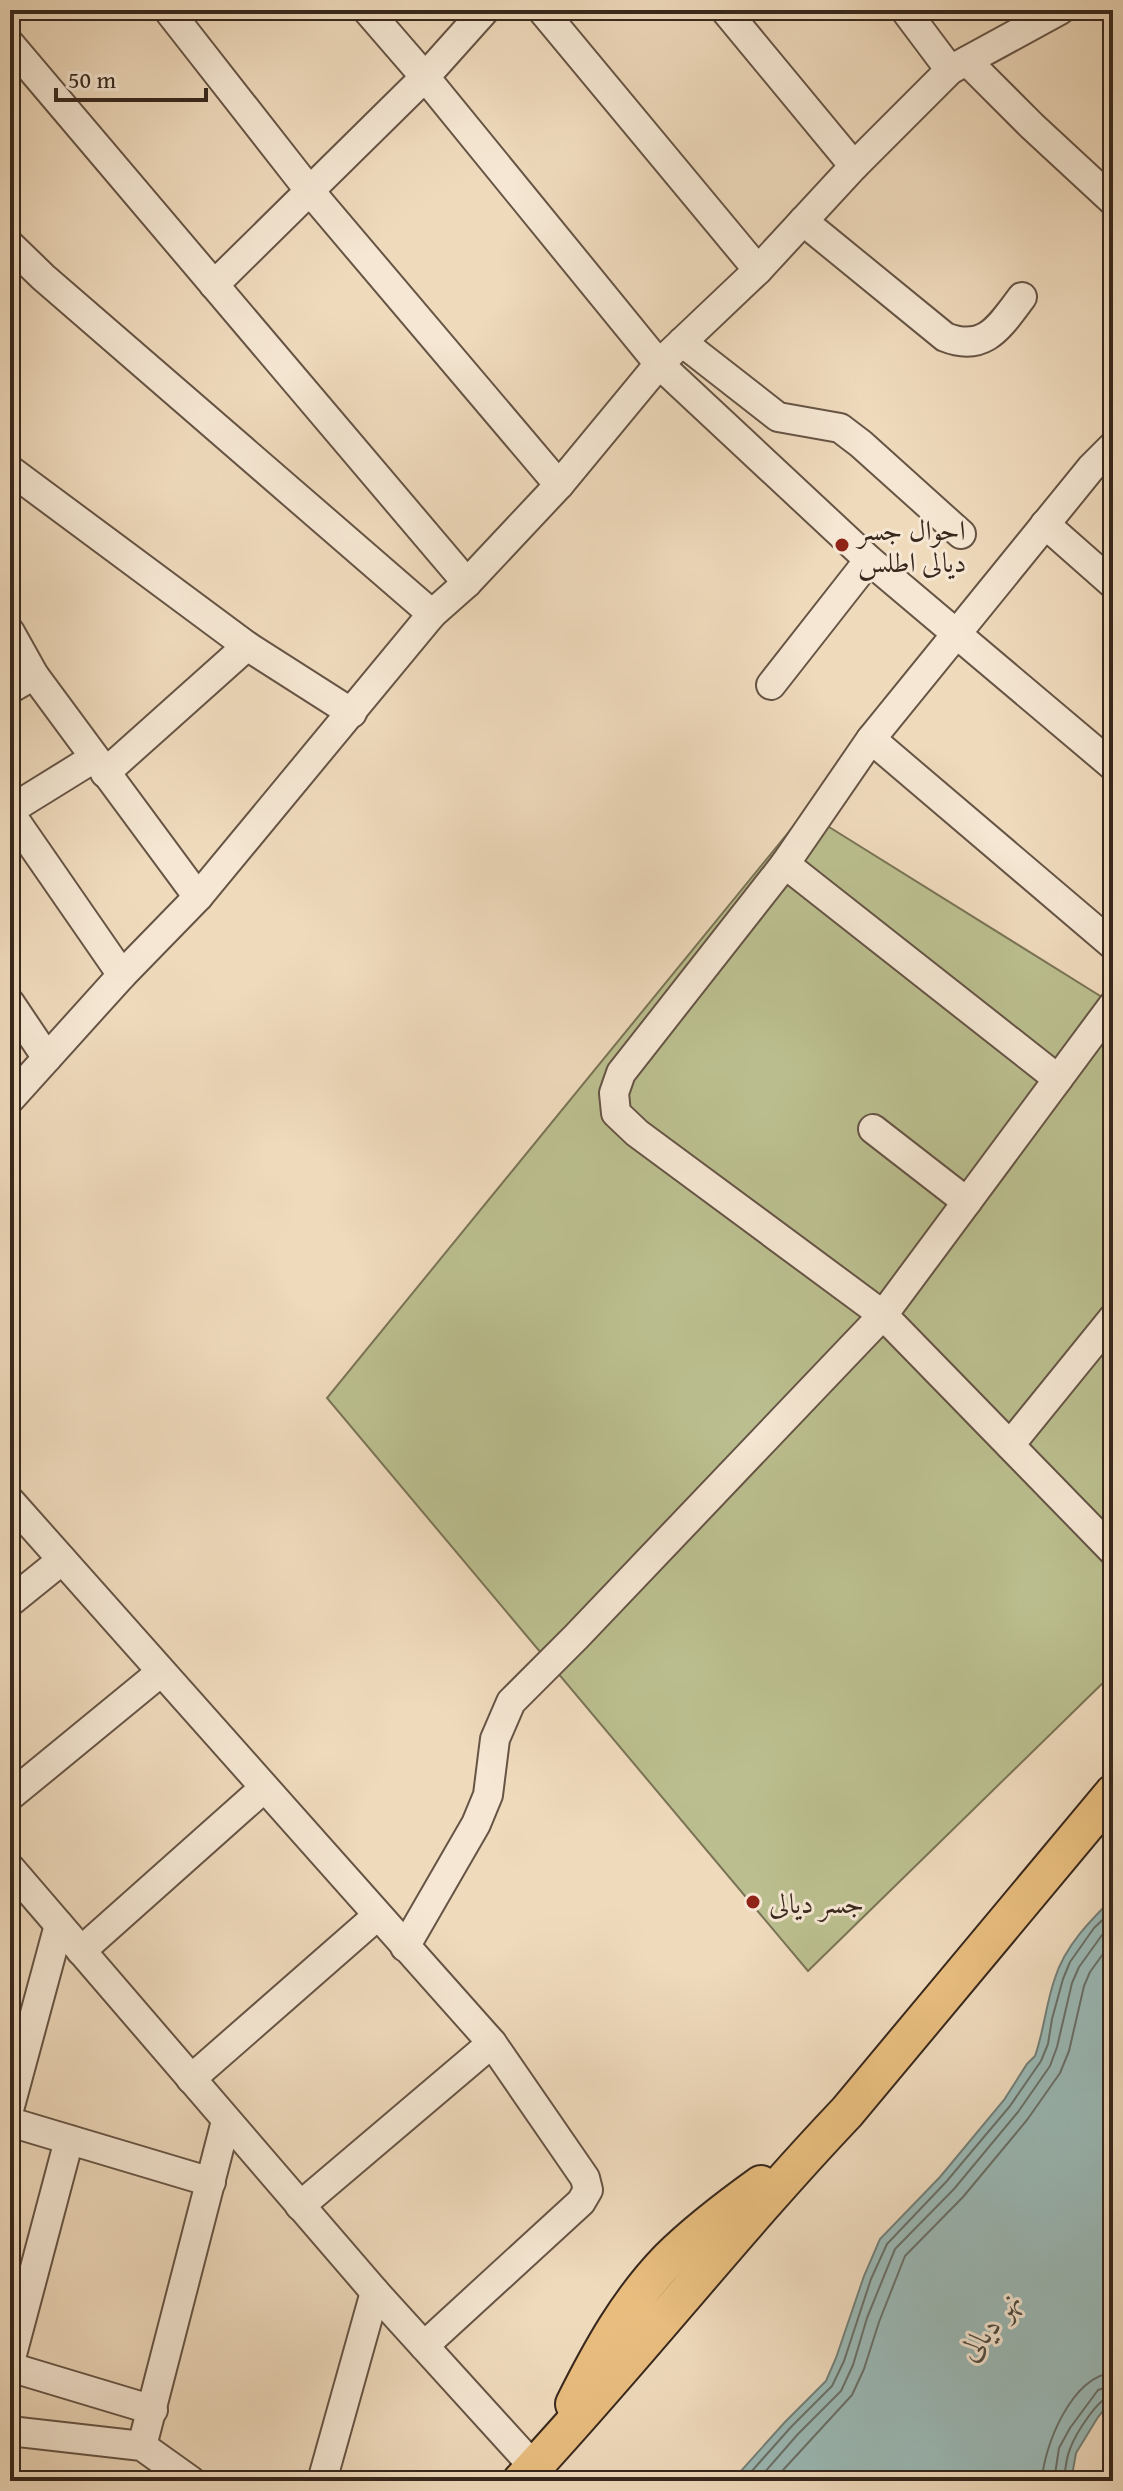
<svg xmlns="http://www.w3.org/2000/svg" width="1123" height="2491" viewBox="0 0 1123 2491" font-family="'Gentium Book Plus',Amiri,serif">
	<style>
		.green { fill: #bbbf8f; stroke: #7a7456; stroke-width: 2 }
		.water { fill: #9bbab7; stroke: #738079; stroke-width: 2 }
		.lines { fill: none; stroke-linecap: round; stroke-linejoin: round }
		.shore { stroke: #6a716a; stroke-width: 2 }
		.minor-casing { stroke: #665445; stroke-width: 32 }
		.major-casing { stroke: #38281d; stroke-width: 40 }
		.minor { stroke: #f5e7d3; stroke-width: 28 }
		.major { stroke: #e8bd7e; stroke-width: 36 }
		.poi-dot { fill: #8f2418; stroke: #f5e7d3; stroke-width: 3 }
		.labels { text-anchor: middle; dominant-baseline: central; stroke-width: 6; stroke-linejoin: round; paint-order: stroke }
		.poi-label { font-size: 28px; fill: #38281d; stroke: #f5e7d3; text-anchor: start }
		.water-label { font-size: 30px; font-style: italic; fill: #514c44; stroke: #f5e7d3 }
	</style>
	<rect width="100%" height="100%" fill="#efdabc"/>
	<filter id="stains"><feTurbulence type="fractalNoise" baseFrequency=".0025" numOctaves="4"/><feColorMatrix values="0 0 0 0 .2 0 0 0 0 .09 0 0 0 0 .02 0 0 0 .5 -.17"/></filter>
	<radialGradient id="worn" r=".72"><stop offset=".6" stop-color="#630" stop-opacity="0"/><stop offset="1" stop-color="#630" stop-opacity=".3"/></radialGradient>
	<path class="green" d="M805 812 1113 1004V1673L808 1971 327 1398Z"/>
	<path class="water" d="M1113 1898V2399L1098 2417 1076 2453 1071 2481H732L785 2422 826 2381 836 2358 864 2276 880 2239 940 2177 1004 2100 1027 2064 1035 2056C1044 2031 1046 2003 1055 1978 1065 1946 1090 1921 1113 1898Z"/>
	<g class="lines">
		<g class="shore">
			<path d="M743 2481 791 2427 832 2386 844 2361 871 2279 887 2244 946 2182 1010 2106 1041 2061 1048 2044 1052 2019 1063 1979 1070 1962 1094 1928 1113 1910"/>
			<path d="M757 2481 798 2434 841 2391 853 2365 867 2318 895 2249 954 2189 1018 2112 1050 2066 1057 2047 1072 1983 1079 1967 1102 1935 1113 1924"/>
			<path d="M773 2481 852 2395 864 2369 879 2322 905 2256 963 2197 1027 2120 1060 2073 1069 2051 1084 1986 1090 1972 1113 1940"/>
			<path d="M1042 2481C1043 2447 1073 2374 1113 2373"/>
			<path d="M1054 2481 1059 2448 1070 2428 1098 2390 1113 2385"/>
			<path d="M1064 2481C1065 2471 1066 2458 1070 2449 1075 2435 1098 2397 1113 2395"/>
		</g>
		<defs>
			<g id="minor">
				<path d="M168 10 309 190 559 485"/>
				<path d="M367 10 425 77 659 364 869 560 1113 766"/>
				<path d="M542 10 758 270"/>
				<path d="M725 10 854 166"/>
				<path d="M905 10 950 70"/>
				<path d="M10 44 467 583"/>
				<path d="M967 61 1032 126 1113 201"/>
				<path d="M803 221 945 337C985 353 1000 326 1022 297"/>
				<path d="M10 245 43 277 432 614"/>
				<path d="M214 285 425 77 485 10"/>
				<path d="M682 342 778 417 840 428 861 444 961 534"/>
				<path d="M1113 446 1091 468 871 739 785 864 621 1073 614 1093 616 1113 637 1133 883 1315 1113 1551"/>
				<path d="M10 470 247 646 352 713"/>
				<path d="M1045 524 1113 584"/>
				<path d="M10 632 34 675 198 897"/>
				<path d="M771 685 869 560"/>
				<path d="M10 689 34 675"/>
				<path d="M871 739 1113 945"/>
				<path d="M105 773 247 646"/>
				<path d="M10 810 94 758"/>
				<path d="M10 813 122 975"/>
				<path d="M785 864 1058 1079"/>
				<path d="M10 1003 47 1058"/>
				<path d="M10 1099 122 975 198 897 432 614 467 583 559 485 659 364 758 270 854 166 950 70 1060 10"/>
				<path d="M873 1129 967 1202"/>
				<path d="M1010 1445 1113 1318"/>
				<path d="M10 1501 492 2043 585 2178 588 2190 581 2202 424 2346"/>
				<path d="M10 1602 62 1560"/>
				<path d="M10 1796 161 1672"/>
				<path d="M10 1868 375 2292 534 2467"/>
				<path d="M405 1947 476 1824 488 1795 495 1739 511 1702 576 1637 883 1315 1113 1005"/>
				<path d="M81 1951 264 1788"/>
				<path d="M191 2079 377 1916"/>
				<path d="M10 2106 59 1925"/>
				<path d="M10 2122 211 2182"/>
				<path d="M300 2206 492 2043"/>
				<path d="M10 2362 69 2140"/>
				<path d="M10 2367 153 2410"/>
				<path d="M10 2431 142 2446 191 2481"/>
				<path d="M142 2446 226 2121"/>
				<path d="M322 2481 375 2292"/>
			</g>
			<g id="major">
				<path d="M574 2404C600 2352 628 2301 669 2259 697 2231 729 2207 761 2184"/>
				<path d="M521 2481C633 2361 734 2231 847 2112L1113 1793"/>
			</g>
		</defs>
		<use href="#minor" class="minor-casing"/>
		<use href="#major" class="major-casing"/>
		<use href="#minor" class="minor"/>
		<use href="#major" class="major"/>
	</g>
	<g class="poi-dot">
		<circle cx="842" cy="545" r="8"/>
		<circle cx="753" cy="1902" r="8"/>
	</g>
	<g class="labels">
		<g class="poi-label">
			<text x="858" y="529">احوال جسر<tspan x="858" dy="32">ديالى اطلس</tspan></text>
			<text x="769" y="1902">جسر ديالى</text>
		</g>
		<g class="water-label">
			<text transform="translate(989 2325) rotate(-51)">نهر ديالى</text>
		</g>
	</g>
	<rect width="1123" height="2491" fill="none" stroke="#efdabc" stroke-width="40"/>
	<rect x="12" y="12" width="1099" height="2467" fill="none" stroke="#38281d" stroke-width="4"/>
	<rect x="20" y="20" width="1083" height="2451" fill="none" stroke="#38281d" stroke-width="2"/>
	<path d="M56 88v12h150v-12" fill="none" stroke="#38281d" stroke-width="4"/>
	<text x="68" y="88" font-size="24" fill="#38281d" stroke="#f5e7d3" stroke-width="6" paint-order="stroke">50 m</text>
	<rect width="100%" height="100%" filter="url(#stains)"/>
	<rect width="100%" height="100%" fill="url(#worn)"/>
</svg>
